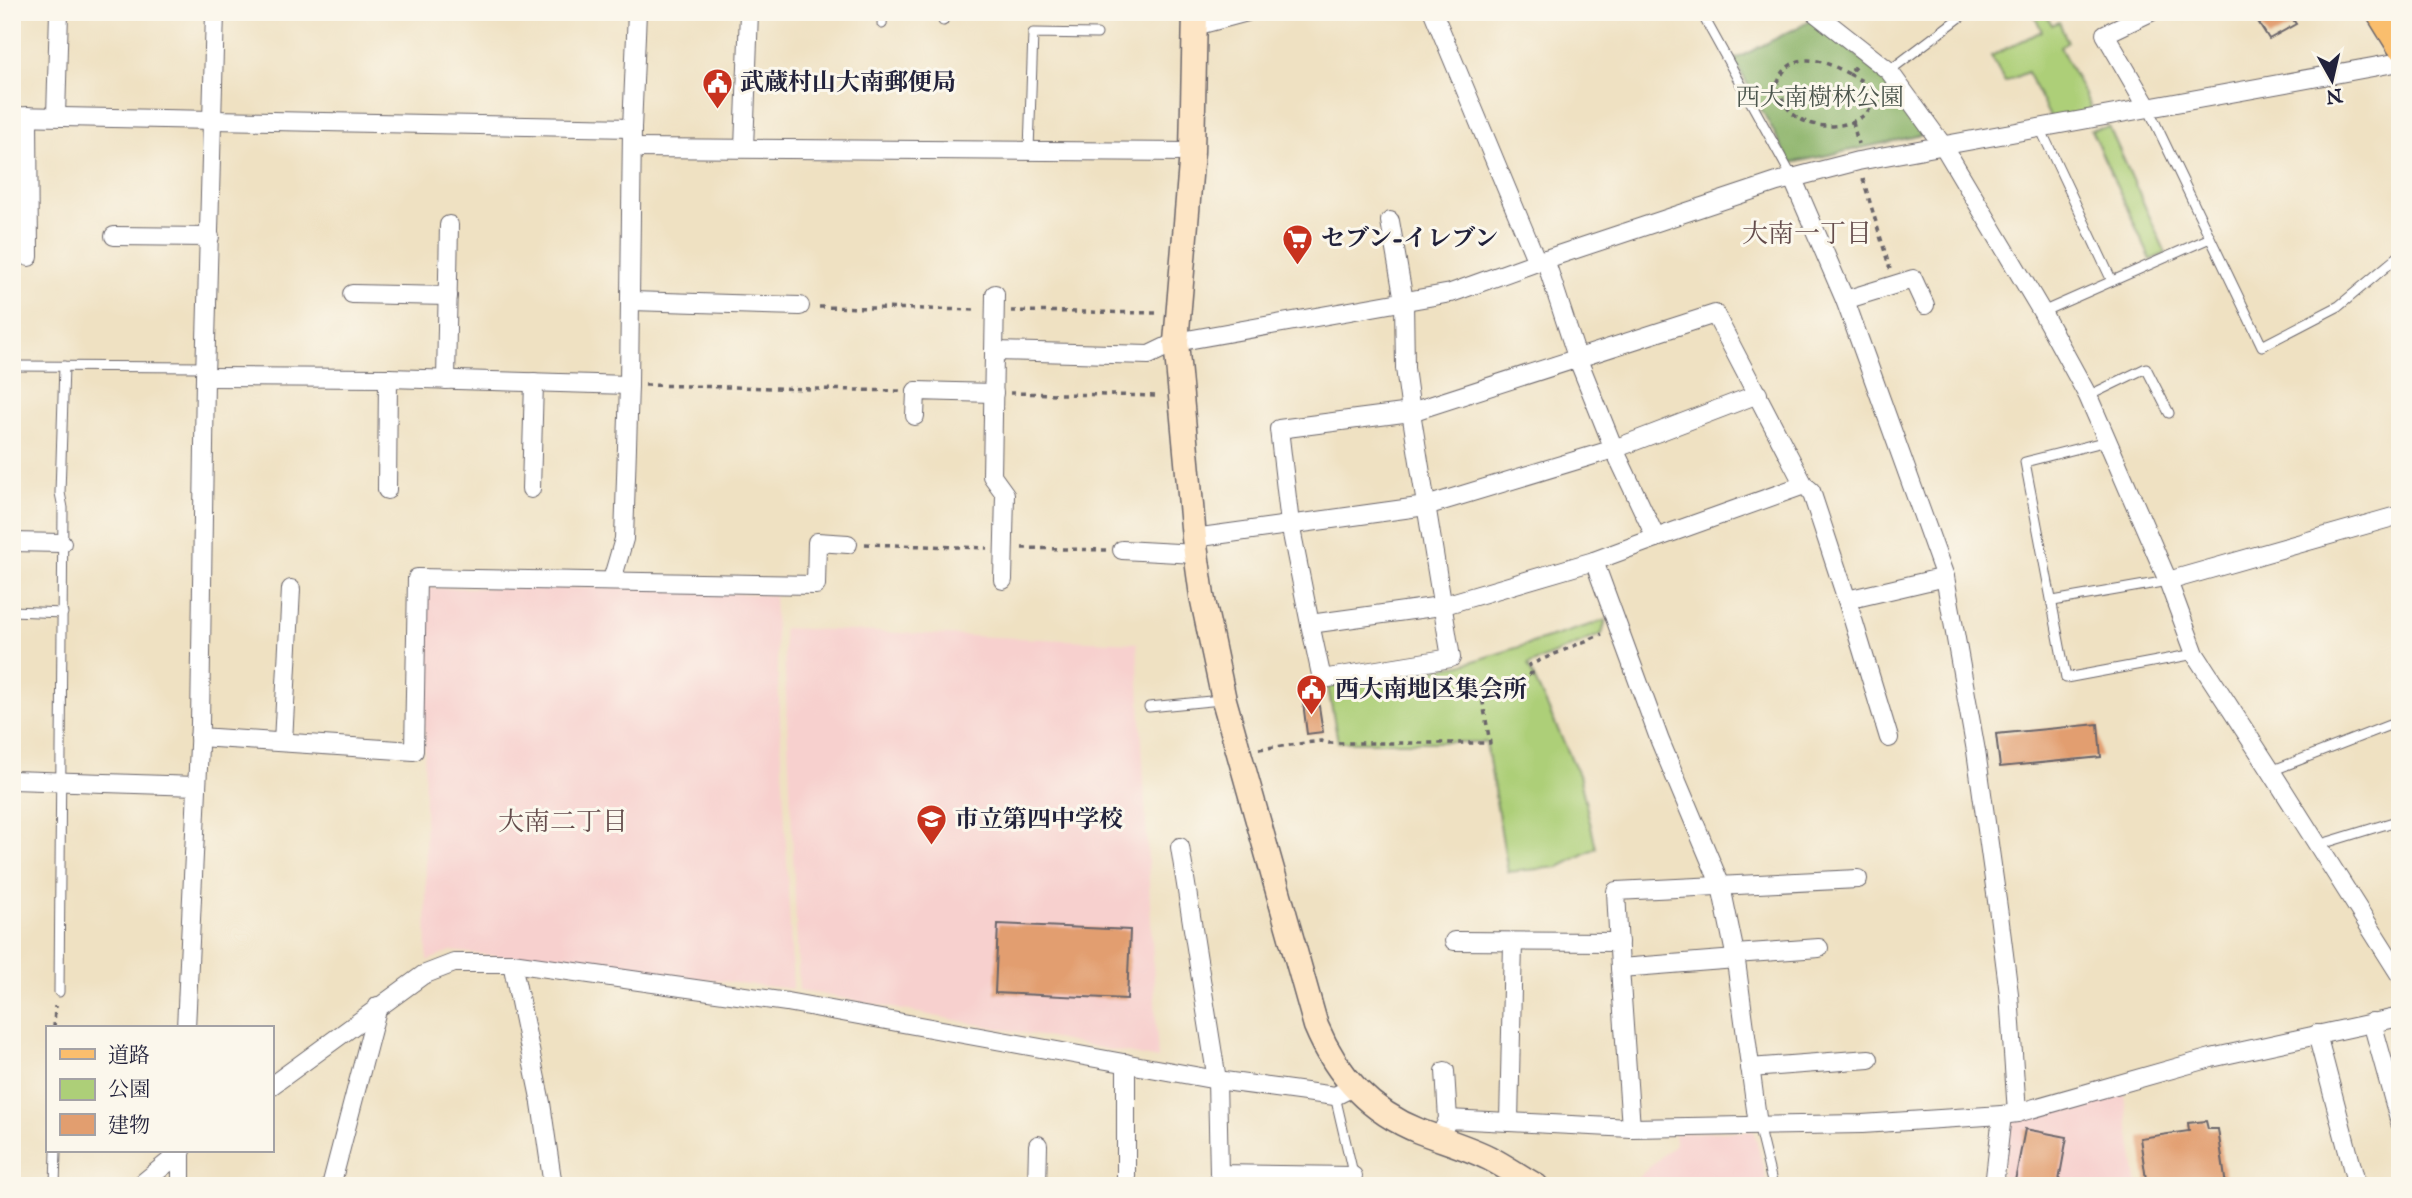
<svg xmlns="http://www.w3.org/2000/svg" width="2412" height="1198" viewBox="0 0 2412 1198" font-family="'IM FELL English','Noto Serif JP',serif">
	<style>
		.built { fill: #f7d0ce }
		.green { fill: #adcf78; stroke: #68785a; stroke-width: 2 }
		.forest { fill: #8ab268; stroke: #566a52; stroke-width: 2 }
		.building { fill: #e29e6f }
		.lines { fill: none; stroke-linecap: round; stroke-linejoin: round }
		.lane-casing { stroke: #6a656a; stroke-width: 11 }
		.street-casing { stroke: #6a656a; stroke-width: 20 }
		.secondary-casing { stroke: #6a656a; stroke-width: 27 }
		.primary-casing { stroke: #6a656a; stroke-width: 29 }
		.path { stroke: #6a656a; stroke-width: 3.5; stroke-dasharray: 5 5; stroke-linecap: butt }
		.lane { stroke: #fff; stroke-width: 9 }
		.street { stroke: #fff; stroke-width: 18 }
		.secondary { stroke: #fde5c5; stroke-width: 24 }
		.primary { stroke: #fabe6d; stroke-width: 26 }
		.labels { text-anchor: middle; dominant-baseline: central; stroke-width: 6; stroke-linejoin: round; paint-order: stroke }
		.poi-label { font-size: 24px; font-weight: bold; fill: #22223b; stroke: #fbf7ec; text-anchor: start }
		.park-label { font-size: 24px; fill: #4c564d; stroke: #fbf7ec }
		.neighbourhood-label { font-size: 26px; fill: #654d4d; stroke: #fbf7ec }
	</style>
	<rect width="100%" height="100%" fill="#fbf7ec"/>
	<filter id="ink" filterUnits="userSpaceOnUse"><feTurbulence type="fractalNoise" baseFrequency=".0143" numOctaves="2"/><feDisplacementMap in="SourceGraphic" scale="14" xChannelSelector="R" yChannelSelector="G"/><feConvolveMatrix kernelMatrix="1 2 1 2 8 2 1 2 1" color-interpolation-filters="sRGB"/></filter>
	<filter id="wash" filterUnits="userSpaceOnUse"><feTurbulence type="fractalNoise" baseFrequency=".00686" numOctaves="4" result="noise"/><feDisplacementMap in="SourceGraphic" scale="28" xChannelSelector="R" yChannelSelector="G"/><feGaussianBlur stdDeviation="1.57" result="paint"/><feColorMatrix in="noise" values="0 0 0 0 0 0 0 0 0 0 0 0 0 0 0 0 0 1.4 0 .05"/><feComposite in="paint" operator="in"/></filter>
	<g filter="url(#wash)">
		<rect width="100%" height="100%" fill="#efe1c2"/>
		<g class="built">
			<path d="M622 587 774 595 793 989 451 951 427 961 422 588Z"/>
			<path d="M783 628 1137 643 1158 1059 799 990Z"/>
			<path d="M2123 1088 2138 1186H2000L2010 1121Z"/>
			<path d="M1754 1131 1768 1186H1629L1675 1144 1674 1133Z"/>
		</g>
		<g class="green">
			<path d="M2033 12H2045L2052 25 2059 22 2068 42 2060 47 2093 111 2051 119 2027 72 2005 82 1991 56 2042 31Z"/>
			<path d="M2109 127 2166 253 2151 260 2091 130Z"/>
			<path d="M1606 620 1602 634 1528 665 1579 775 1596 848 1559 867 1508 872 1486 742H1338L1328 687 1461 665Z"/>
		</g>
		<path class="forest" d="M1812 20C1856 54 1898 87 1931 133L1791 163 1734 60Z"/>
		<g id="blocks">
			<g class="building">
				<path d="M2252 12H2288L2296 24 2269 39Z"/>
				<path d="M1318 700 1323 732 1307 734 1303 702Z"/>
				<path d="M2098 724 2101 757 2000 767 1996 734Z"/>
				<path d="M998 924 1130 930 1127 999 995 993Z"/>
				<path d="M2206 1121 2208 1129H2218L2226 1186H2147L2140 1138 2189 1131 2188 1123Z"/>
				<path d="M2025 1129 2067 1137 2058 1186H2014Z"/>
			</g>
		</g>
	</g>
	<g filter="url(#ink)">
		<use href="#blocks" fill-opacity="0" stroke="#6a656a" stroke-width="2"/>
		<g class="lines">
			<defs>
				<g id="lane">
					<path d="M1701 12 1792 177"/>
					<path d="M943 21 945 12"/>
					<path d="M882 24 883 12"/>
					<path d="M1889 71 1967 12"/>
					<path d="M2148 108 2262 346 2339 306 2400 255"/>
					<path d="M2040 128 2112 281"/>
					<path d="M1029 150 1033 33 1097 34"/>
					<path d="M2042 312 2210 238"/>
					<path d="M12 366 205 367"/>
					<path d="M2088 396 2146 368 2169 413"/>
					<path d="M2107 441 2025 462 2066 678 2195 654"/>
					<path d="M2053 601 2168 581"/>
					<path d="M12 611 63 613"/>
					<path d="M1149 707 1221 700"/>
					<path d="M2271 771 2400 721"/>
					<path d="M2318 845 2400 820"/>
					<path d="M59 992 63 508 60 493 64 366"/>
					<path d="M1335 1096 1356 1186"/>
					<path d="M1758 1125 1773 1186"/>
					<path d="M55 1186 56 1151"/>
				</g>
				<g id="street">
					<path d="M1433 12 1537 262"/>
					<path d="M1814 12 1889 71 1944 147 2042 312 2088 396 2168 581 2195 654 2271 771 2400 975"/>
					<path d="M1195 26 1247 12"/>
					<path d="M2148 108 2105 34 2151 12"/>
					<path d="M12 116 632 128"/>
					<path d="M28 116 29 257"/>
					<path d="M56 116 59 12"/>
					<path d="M632 148 1192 152"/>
					<path d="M744 148 749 12"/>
					<path d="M1792 177 1845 300 1945 577 1976 751 1999 915 2009 994 2017 1113"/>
					<path d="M114 236 210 237"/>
					<path d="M1545 259 1577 357 1614 449 1656 538 1594 561 1441 606 1310 624 1290 524 1279 429 1411 412 1715 314 1804 485 1811 491 1847 600 1889 738"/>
					<path d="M352 294 448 296"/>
					<path d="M995 294 992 476 1005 494 1003 580"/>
					<path d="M1845 300 1913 279 1925 305"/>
					<path d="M631 301 800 306"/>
					<path d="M994 351 1149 355 1176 342 1451 293 1537 262 1777 182 1858 161 2400 62"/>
					<path d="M205 377 388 378 629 385"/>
					<path d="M446 380 449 225"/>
					<path d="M915 416 916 391 994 393"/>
					<path d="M531 489 534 382"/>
					<path d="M387 490 388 378"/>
					<path d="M1194 538 1426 506 1614 449 1758 394"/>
					<path d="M1656 538 1804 485"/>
					<path d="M12 542 62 543"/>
					<path d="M1122 550 1196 554"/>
					<path d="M1594 561 1660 741 1721 886 1735 954 1758 1125"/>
					<path d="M612 580 624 539 629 385 632 128 637 12"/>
					<path d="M2168 581 2400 515"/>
					<path d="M1847 600 1945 577"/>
					<path d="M1310 624 1322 679 1451 658 1411 412 1405 368 1404 301 1390 221"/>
					<path d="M199 737 414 751 417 578 816 585 817 542 848 544"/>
					<path d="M283 742 291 589"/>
					<path d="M12 780 197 786"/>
					<path d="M1180 847 1217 1080 1219 1174 1353 1176"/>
					<path d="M1454 941 1619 942"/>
					<path d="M1735 954 1819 948"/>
					<path d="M1736 959 1620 968 1616 891 1858 879"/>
					<path d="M512 963 541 1103 553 1186"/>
					<path d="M1620 968 1631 1128"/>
					<path d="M2372 1022 2400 1123"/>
					<path d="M186 1028 200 724 205 377 215 12"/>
					<path d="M2317 1034 2357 1186"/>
					<path d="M1126 1063V1186"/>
					<path d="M1750 1068 1869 1059"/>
					<path d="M1445 1071 1448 1119"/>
					<path d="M271 1086 423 975 454 963H512L787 1002 1217 1080 1335 1096 1353 1087"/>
					<path d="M1509 1122 1513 942"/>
					<path d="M1439 1139 1448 1119 1631 1128 1862 1124 2002 1115 2017 1113 2211 1058 2400 1017"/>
					<path d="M139 1186 182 1151"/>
					<path d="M181 1186V1151"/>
					<path d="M331 1186 378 1006"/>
					<path d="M1037 1186 1038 1145"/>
					<path d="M1994 1186 2002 1115"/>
				</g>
				<path id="secondary" d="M1195 12 1192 152 1176 342 1194 538 1202 596 1224 700 1316 1026C1336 1074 1369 1111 1419 1131 1442 1140 1467 1147 1489 1158 1505 1166 1520 1177 1536 1186"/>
				<path id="primary" d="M2379 12 2400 46"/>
			</defs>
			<use href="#lane" class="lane-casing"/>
			<use href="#street" class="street-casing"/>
			<use href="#secondary" class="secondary-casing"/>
			<use href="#primary" class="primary-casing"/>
			<g class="path">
				<path d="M1849 74 1870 85 1876 97C1868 127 1822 134 1797 117 1786 110 1781 97 1777 85 1789 48 1823 59 1849 74L1855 67"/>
				<path d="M1853 122 1858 144"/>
				<path d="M1863 179 1890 269"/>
				<path d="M819 307 979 310"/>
				<path d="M1011 311 1157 313"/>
				<path d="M645 385 900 391"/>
				<path d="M1010 393 1160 396"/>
				<path d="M865 544 987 548"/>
				<path d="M1022 548 1106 550"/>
				<path d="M1259 749 1321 741 1329 743H1490L1482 697 1532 673 1529 665 1602 634"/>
				<path d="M54 1028 55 1006"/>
			</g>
			<use href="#lane" class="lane"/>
			<use href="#street" class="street"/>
			<use href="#secondary" class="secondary"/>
			<use href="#primary" class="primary"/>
		</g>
	</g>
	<defs>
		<symbol id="civic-pin" viewBox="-11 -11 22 30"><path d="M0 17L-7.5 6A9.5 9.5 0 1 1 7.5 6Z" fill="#c8321e" stroke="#fbf7ec"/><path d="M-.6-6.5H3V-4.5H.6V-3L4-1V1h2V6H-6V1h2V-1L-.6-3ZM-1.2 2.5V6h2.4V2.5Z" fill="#fff"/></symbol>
		<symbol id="supermarket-pin" viewBox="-11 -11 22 30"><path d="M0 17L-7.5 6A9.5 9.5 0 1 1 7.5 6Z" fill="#c8321e" stroke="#fbf7ec"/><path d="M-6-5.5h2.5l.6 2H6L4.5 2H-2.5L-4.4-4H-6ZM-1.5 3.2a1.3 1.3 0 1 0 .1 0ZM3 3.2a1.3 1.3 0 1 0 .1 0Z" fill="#fff"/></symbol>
		<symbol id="school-pin" viewBox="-11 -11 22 30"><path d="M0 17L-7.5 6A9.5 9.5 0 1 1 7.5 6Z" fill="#c8321e" stroke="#fbf7ec"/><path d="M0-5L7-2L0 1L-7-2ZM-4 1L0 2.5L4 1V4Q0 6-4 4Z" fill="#fff"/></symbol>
	</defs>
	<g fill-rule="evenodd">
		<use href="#civic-pin" x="700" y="66" width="35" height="47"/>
		<use href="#supermarket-pin" x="1280" y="222" width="35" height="47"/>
		<use href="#civic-pin" x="1294" y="672" width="35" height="47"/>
		<use href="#school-pin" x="914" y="802" width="35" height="47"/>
	</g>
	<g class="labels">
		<g class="poi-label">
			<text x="740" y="83">武蔵村山大南郵便局</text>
			<text x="1321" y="239">セブン-イレブン</text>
			<text x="1335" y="690">西大南地区集会所</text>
			<text x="955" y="820">市立第四中学校</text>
		</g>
		<g class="park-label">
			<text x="1820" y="98">西大南樹林公園</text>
		</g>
		<g class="neighbourhood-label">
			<text x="1807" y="234">大南一丁目</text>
			<text x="563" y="822">大南二丁目</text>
		</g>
	</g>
	<rect width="2412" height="1198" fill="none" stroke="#fbf7ec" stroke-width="42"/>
	<rect x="46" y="1026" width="228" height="126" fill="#fbf7ec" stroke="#a4a2a5" stroke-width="2"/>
	<rect x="60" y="1049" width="35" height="10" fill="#fabe6d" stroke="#a4a2a5" stroke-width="2"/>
	<text x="108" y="1062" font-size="21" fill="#22223b">道路</text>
	<rect x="60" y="1079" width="35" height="21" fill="#adcf78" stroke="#a4a2a5" stroke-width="2"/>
	<text x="108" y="1096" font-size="21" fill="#22223b">公園</text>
	<rect x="60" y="1114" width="35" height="21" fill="#e29e6f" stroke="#a4a2a5" stroke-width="2"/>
	<text x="108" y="1132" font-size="21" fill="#22223b">建物</text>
	<g transform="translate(2332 80) rotate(172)" stroke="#fbf7ec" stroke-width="5" paint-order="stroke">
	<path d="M0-5L12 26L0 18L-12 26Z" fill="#22223b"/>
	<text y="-10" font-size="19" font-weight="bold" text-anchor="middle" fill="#22223b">N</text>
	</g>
</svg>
